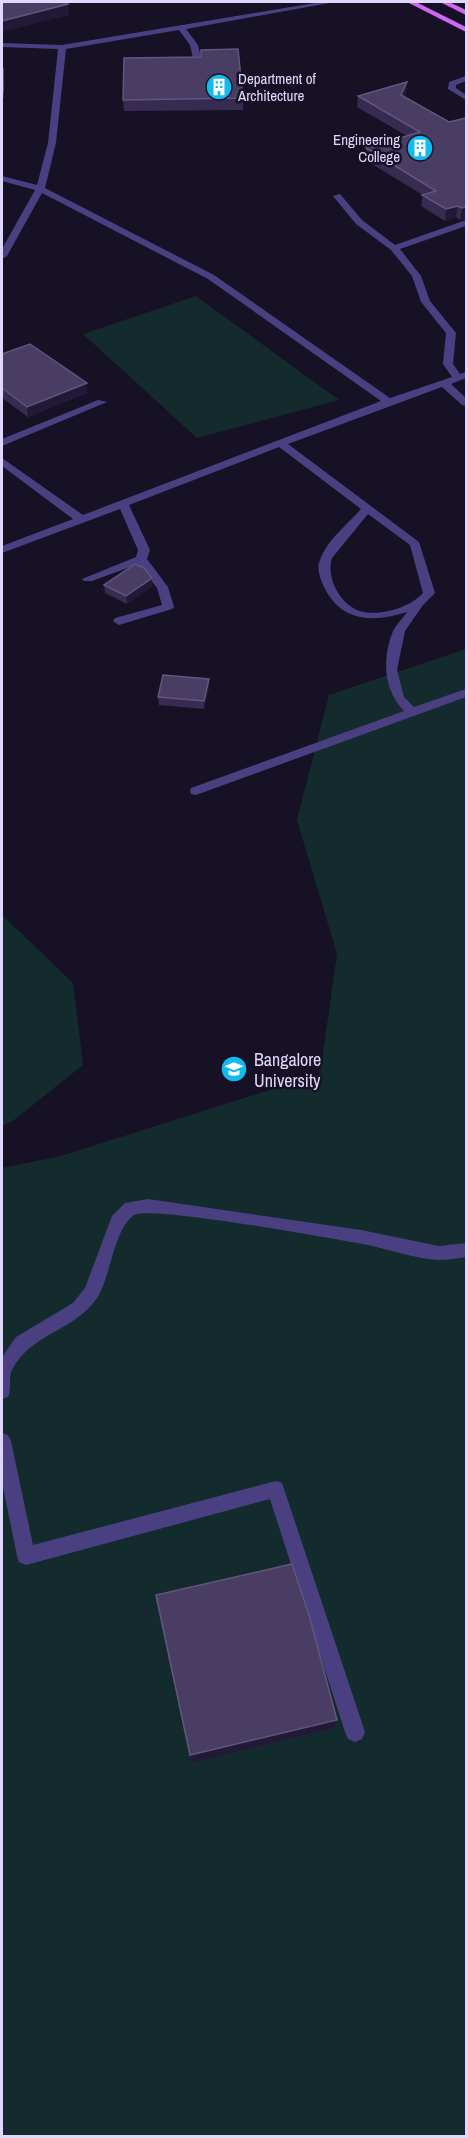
<svg xmlns="http://www.w3.org/2000/svg" width="468" height="2138" viewBox="0 0 468 2138" font-family="'Archivo Narrow',sans-serif">
	<style>
		.green { fill: #142b2e }
		.lines { fill: none; stroke-linecap: round; stroke-linejoin: round }
		.minor { fill: #4a3f80; fill-rule: evenodd }
		.major { fill: #d166f4; fill-rule: evenodd }
		.wall { fill: #372b51 }
		.shaded-wall { fill: #221937 }
		.building { fill: #493d63; stroke: #61567b; stroke-width: 1.5 }
		.labels { text-anchor: middle; dominant-baseline: central; stroke-width: 5; stroke-linejoin: round; paint-order: stroke }
		.far-poi-label { font-size: 15px; fill: #e0d7fc; stroke: #161124; text-anchor: start }
		.poi-label { font-size: 18px; fill: #e0d7fc; stroke: #161124; text-anchor: start }
	</style>
	<rect width="100%" height="100%" fill="#161124"/>
	<g class="green">
		<path d="M196 296 339 400 197 438 83 334Z"/>
		<path d="M466 649V2136H2V1168L61 1156 320 1074 337 954 297 820 329 695Z"/>
		<path d="M2 915 73 983 83 1065 14 1120 2 1126Z"/>
	</g>
	<g class="lines">
		<g class="minor">
			<path d="M321 2H335L186 29 198 45 201 58 197 60 193 58 190 45 179 30 66 49 56 143 45 188 214 275 390 398 452 377 443 364 446 333 421 302 412 276 391 250 356 224 333 196 340 194 362 220 395 245 466 220V226L400 249 421 276 430 301 456 333 453 364 460 374 466 372V378L451 384 466 398V406L462 405 442 387 288 444 419 542 435 593 423 605 405 631 397 670 404 697 414 707 466 689V697L196 795 191 794 190 791 191 788 404 711C383 690 382 658 393 631 396 625 403 618 407 612 373 623 341 622 324 587 320 578 316 568 320 560 327 540 348 524 361 509L279 447 129 505 150 550 147 559 168 587 174 607 172 609 119 625 113 621 115 618 162 605 157 588 138 564 92 581H84L82 579 136 557 138 550 120 509 2 553V546L73 519 2 466V458L83 515 381 401 208 279 42 193 7 256 2 259V249L35 190 2 181V176L37 185 48 143 58 49 2 47V43L62 45ZM368 514 410 545 423 593C410 608 376 618 357 610 339 602 326 577 332 558Z"/>
			<path d="M466 76V81L456 85V88L466 95V100L448 89 449 82Z"/>
			<path d="M98 400 107 402 2 446V439Z"/>
			<path d="M148 1199 361 1230 439 1246 466 1243V1257C458 1258 448 1260 439 1260 415 1259 388 1249 363 1244 334 1239 149 1205 134 1215 113 1230 111 1277 97 1298 76 1330 30 1334 12 1370 8 1378 12 1388 8 1397L2 1399V1357L16 1337 73 1303 85 1288 112 1216 125 1203Z"/>
			<path d="M2 1433 8 1435 11 1441 33 1545 276 1481 282 1483 365 1732 362 1739 355 1742 348 1739 345 1732 270 1499 26 1565 19 1562 17 1556 2 1482Z"/>
		</g>
		<g class="major">
			<path d="M407 2H416L466 27V32Z"/>
			<path d="M440 2H449L466 10V15Z"/>
		</g>
	</g>
	<g class="wall">
		<path d="M2 69H3L4 76V98H2Z"/>
		<path d="M406 94 404 97 449 122 466 218 460 220 456 217 445 221 421 206 423 195 365 160 366 148 407 136 357 107 358 96Z"/>
		<path d="M243 98V110L124 111 123 100Z"/>
		<path d="M2 354 87 383V393L28 417 2 398Z"/>
		<path d="M104 585 152 586 127 604 105 593Z"/>
		<path d="M209 679V687L204 709 159 705 158 697Z"/>
		<path d="M156 1595 337 1720 335 1728 191 1763 157 1604Z"/>
	</g>
	<g class="shaded-wall">
		<path d="M68 4 69 15 2 32V21Z"/>
		<path d="M407 82 406 94 400 106 401 95Z"/>
		<path d="M458 206 456 217 445 221 446 209Z"/>
		<path d="M466 207V218L460 220 462 208Z"/>
		<path d="M87 383V393L28 417 27 407Z"/>
		<path d="M152 578V586L127 604 126 596Z"/>
		<path d="M209 679V687L204 709V701Z"/>
		<path d="M337 1720 335 1728 191 1763 190 1755Z"/>
	</g>
	<g class="building">
		<path d="M2 2H63L68 4 2 21Z"/>
		<path d="M238 49 243 98 123 100 124 58 201 57V50Z"/>
		<rect x="2" y="69" width="1" height="22"/>
		<path d="M407 82 401 95 449 122 466 118V207L462 208 458 206 446 209 422 195 436 191 366 148 420 132 358 96Z"/>
		<path d="M30 344 87 383 27 407 2 388V354Z"/>
		<path d="M135 564 144 568 152 578 126 596 104 585Z"/>
		<path d="M163 675 209 679 204 701 158 697Z"/>
		<path d="M292 1564 309 1615 337 1720 190 1755 156 1595Z"/>
	</g>
	<defs>
		<symbol id="building-disc" viewBox="-11 -11 22 22"><circle r="9.5" fill="#12bbed" stroke="#161124"/><path d="M-4-6H4V6H1V3H-1V6H-4ZM-2.5-4.3h1.7v1.8h-1.7ZM.8-4.3h1.7v1.8H.8ZM-2.5-1h1.7V.8h-1.7ZM.8-1h1.7V.8H.8Z" fill="#fff"/></symbol>
		<symbol id="university-disc" viewBox="-11 -11 22 22"><circle r="9.5" fill="#12bbed" stroke="#161124"/><path d="M0-5L7-2L0 1L-7-2ZM-4 1L0 2.5L4 1V4Q0 6-4 4Z" fill="#fff"/></symbol>
	</defs>
	<g fill-rule="evenodd">
		<use href="#building-disc" x="204" y="72" width="30" height="30"/>
		<use href="#building-disc" x="405" y="133" width="30" height="30"/>
		<use href="#university-disc" x="219" y="1054" width="30" height="30"/>
	</g>
	<g class="labels">
		<g class="far-poi-label">
			<text x="238" y="78">Department of<tspan x="238" dy="17">Architecture</tspan></text>
			<text x="400" y="139" text-anchor="end">Engineering<tspan x="400" dy="17">College</tspan></text>
		</g>
		<g class="poi-label">
			<text x="254" y="1059">Bangalore<tspan x="254" dy="21">University</tspan></text>
		</g>
	</g>
	<rect width="468" height="2138" fill="none" stroke="#e0d7fc" stroke-width="6"/>
</svg>
